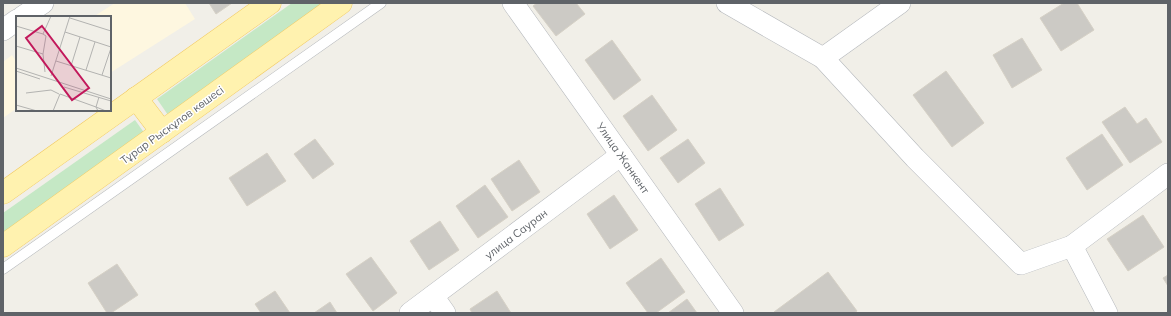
<svg xmlns="http://www.w3.org/2000/svg" width="1171" height="316" viewBox="0 0 1171 316" font-family="Mulish,sans-serif">
	<style>
		.commercial { fill: #fef7e0 }
		.green { fill: #c5e8c5 }
		.building { fill: #cccac5; stroke: #d6d1c6 }
		.lines { fill: none; stroke-linecap: round; stroke-linejoin: round }
		.lane-casing { stroke: #b5b8bc; stroke-width: 11 }
		.street-casing { stroke: #b5b8bc; stroke-width: 22 }
		.primary-casing { stroke: #f2c960; stroke-width: 23 }
		.lane { stroke: #fff; stroke-width: 10 }
		.street { stroke: #fff; stroke-width: 21 }
		.primary { stroke: #fff2af; stroke-width: 22 }
		.labels { text-anchor: middle; dominant-baseline: central; stroke-width: 3; stroke-linejoin: round; paint-order: stroke }
		.street-label { font-size: 11px; fill: #5f6368; stroke: #fff }
		.inset-road { fill: none; stroke: #b3b3b1; stroke-width: 1 }
		.view { fill: #c2185b; fill-opacity: 0.15; stroke: #c2185b; stroke-width: 2 }
		.inset-edge { fill: none; stroke: #5f6368; stroke-width: 2 }
	</style>
	<rect width="100%" height="100%" fill="#f1efe8"/>
	<g class="commercial">
		<path d="M115 3H185L195 19 110 73V17H93Z"/>
		<path d="M12 55 17 63V108L3 118V62Z"/>
	</g>
	<g class="green">
		<path d="M292 3H325L168 115 157 99Z"/>
		<path d="M135 120 145 134 3 234V213Z"/>
	</g>
	<g class="building">
		<path d="M209 3H232L216 14Z"/>
		<path d="M537 3H576L585 14 556 36 533 6Z"/>
		<path d="M1064 3H1077L1094 30 1061 51 1040 18Z"/>
		<path d="M1022 38 1042 70 1012 88 993 55Z"/>
		<path d="M612 40 641 80 614 100 585 60Z"/>
		<path d="M946 71 984 123 952 147 913 95Z"/>
		<path d="M652 95 677 130 648 151 623 116Z"/>
		<path d="M1125 107 1137 124 1146 118 1162 142 1130 163 1102 122Z"/>
		<path d="M1102 134 1123 165 1087 190 1066 158Z"/>
		<path d="M315 139 334 164 313 179 294 154Z"/>
		<path d="M688 139 705 163 678 183 660 158Z"/>
		<path d="M267 153 286 181 247 206 229 178Z"/>
		<path d="M519 160 540 192 512 211 491 179Z"/>
		<path d="M485 185 508 217 478 238 456 206Z"/>
		<path d="M720 188 744 225 719 241 695 204Z"/>
		<path d="M614 195 638 230 610 249 587 214Z"/>
		<path d="M1143 215 1164 247 1128 271 1107 239Z"/>
		<path d="M440 221 459 250 429 270 410 241Z"/>
		<path d="M371 257 397 293 373 311 346 274Z"/>
		<path d="M661 258 685 292 656 313H648L626 283Z"/>
		<path d="M117 264 138 295 111 313H107L88 283Z"/>
		<path d="M828 272 857 311 854 313H775L774 312Z"/>
		<path d="M1168 275V286L1163 278Z"/>
		<path d="M275 291 290 313H261L255 304Z"/>
		<path d="M497 291 511 313H472L470 309Z"/>
		<path d="M687 299 697 313H668Z"/>
		<path d="M330 302 337 313H314Z"/>
	</g>
	<g class="lines">
		<defs>
			<path id="lane" d="M3 269 381 3"/>
			<g id="street">
				<path d="M513 3 733 313"/>
				<path d="M727 3 823 58 915 158 1021 264 1072 246 1168 174"/>
				<path d="M22 17 43 3"/>
				<path d="M3 30 17 20"/>
				<path d="M823 58 900 3"/>
				<path d="M1072 246 1107 313"/>
				<path d="M433 296 445 313"/>
				<path d="M410 313 621 155"/>
			</g>
			<g id="primary">
				<path d="M136 98 162 132"/>
				<path d="M3 193 270 3"/>
				<path d="M3 246 341 3"/>
			</g>
		</defs>
		<use href="#lane" class="lane-casing"/>
		<use href="#street" class="street-casing"/>
		<use href="#primary" class="primary-casing"/>
		<use href="#lane" class="lane"/>
		<use href="#street" class="street"/>
		<use href="#primary" class="primary"/>
	</g>
	<g class="labels">
		<g class="street-label">
			<text transform="translate(172 125) rotate(-36)">Тұрар Рыскұлов көшесі</text>
			<text transform="translate(623 158) rotate(55)">Улица Жанкент</text>
			<text transform="translate(516 234) rotate(-37)">улица Сауран</text>
		</g>
	</g>
	<g transform="translate(16 16)">
		<rect width="95" height="95" fill="#f1efe8"/>
		<path class="inset-road" d="M54 2 95 15M0 10 27 18M49 16 95 31M27 18 30 20 27 38 29 56M27 18 35 0M0 30 27 38M40 45 95 62M55 50 64 21M0 52 95 83M70 54 79 26M0 55 24 63M86 59 95 32M35 60 54 0M48 71 95 85M10 77 35 74 43 78M0 89 21 95M37 95 44 78 80 91 83 81M82 95 80 91 90 95"/>
		<path class="view" d="M26 10 73 72 56 84 10 22Z"/>
		<rect width="95" height="95" class="inset-edge"/>
	</g>
	<rect width="1171" height="316" fill="none" stroke="#5f6368" stroke-width="8"/>
</svg>
